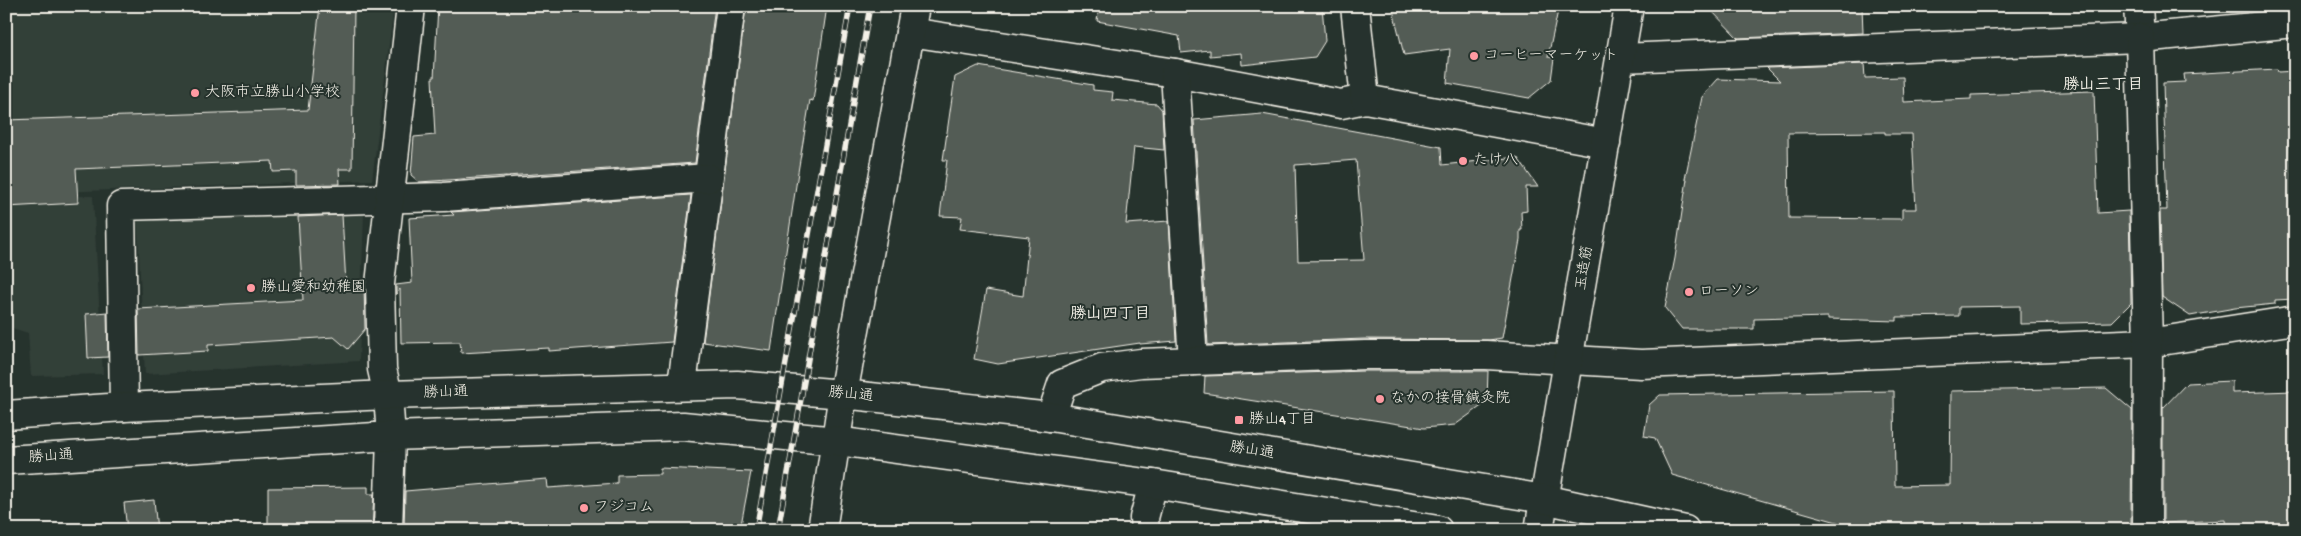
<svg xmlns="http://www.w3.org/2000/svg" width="2301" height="536" viewBox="0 0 2301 536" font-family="'Gochi Hand','Klee One',sans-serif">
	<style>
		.built { fill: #333f39 }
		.building { fill: #525c55; stroke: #f4f1e8; fill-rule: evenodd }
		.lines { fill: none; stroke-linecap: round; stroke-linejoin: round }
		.minor-casing { stroke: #f4f1e8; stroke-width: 31 }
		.tertiary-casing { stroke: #f4f1e8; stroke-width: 31 }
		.primary-casing { stroke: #f4f1e8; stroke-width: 31 }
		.minor { stroke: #26332d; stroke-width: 28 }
		.tertiary { stroke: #26332d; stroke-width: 28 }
		.primary { stroke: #26332d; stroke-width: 28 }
		.rail-casing { stroke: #f4f1e8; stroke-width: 5.5 }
		.rail { stroke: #26332d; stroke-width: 4; stroke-dasharray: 11; stroke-linecap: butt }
		.poi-dot { fill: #ff9aa2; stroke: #26332d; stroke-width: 2 }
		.labels { text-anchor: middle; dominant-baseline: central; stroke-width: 4; stroke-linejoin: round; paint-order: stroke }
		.poi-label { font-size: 15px; fill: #f4f1e8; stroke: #26332d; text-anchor: start }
		.street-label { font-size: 15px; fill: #f4f1e8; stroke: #26332d }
		.neighbourhood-label { font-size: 16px; font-weight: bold; fill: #f4f1e8; stroke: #26332d }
	</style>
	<rect width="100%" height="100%" fill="#26332d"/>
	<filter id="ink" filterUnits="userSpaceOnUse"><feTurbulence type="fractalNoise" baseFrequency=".02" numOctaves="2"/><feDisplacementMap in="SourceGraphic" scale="10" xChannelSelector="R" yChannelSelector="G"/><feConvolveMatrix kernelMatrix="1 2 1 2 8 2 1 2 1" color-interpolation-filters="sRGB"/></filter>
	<g filter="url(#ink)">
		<g class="built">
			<path d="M6 6H394L372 180 6 194Z"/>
			<path d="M93 196 103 374 31 376 28 333 6 326V197Z"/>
			<path d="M364 212 359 361 145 374 137 215Z"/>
		</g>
		<g class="building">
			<path d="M320 6H354L352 169H339L340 184 296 185V171L273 172 272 161 76 169 78 203 6 207V120L308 110Z"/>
			<path d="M438 6H543V9L584 6H715L695 163 419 182 411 175 414 137 435 135 432 78H434Z"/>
			<path d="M746 6H827L813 101 810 100 798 172 771 351 703 342Z"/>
			<path d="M1099 6H1322L1325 41 1315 57 1242 65 1241 53 1210 56V50L1181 53 1179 36 1097 21Z"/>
			<path d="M1392 6H1559L1548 57 1554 58 1551 80 1529 98 1447 83 1450 49 1404 55Z"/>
			<path d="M1707 6H1862L1863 33 1738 38Z"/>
			<path d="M1864 64 1865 78 1903 77 1904 102 1971 99V95L2094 91 2098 213 2129 211 2131 303 2112 322 2020 324V306L1959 307V316L1897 317V321L1828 319V317L1754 319V329H1682L1665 308 1675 258 1687 179H1685L1702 97 1718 79 1780 81 1767 68ZM1885 132V134H1912L1916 209H1902V219L1789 218 1788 133Z"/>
			<path d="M978 66 1093 85V90L1113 92 1112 100 1157 104 1162 110 1164 150 1134 147 1126 224 1169 221 1176 341 1140 344V343L998 364 974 359 986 290 1023 296 1029 237 960 229 962 217 940 216 947 160H943L955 77Z"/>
			<path d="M2277 69 2278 72 2295 71V145L2290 146 2295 202V299L2275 300V304L2235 308 2190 316 2162 297 2160 210H2167L2163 83 2185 82 2184 74Z"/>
			<path d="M1262 114 1441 147 1442 165 1517 157 1538 187H1526L1527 211 1521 212 1522 230H1520V240L1502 338 1489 340 1364 339 1208 345 1194 120ZM1356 160 1364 260 1298 261 1295 165Z"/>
			<path d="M691 195 672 342 549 351V348L461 353 460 342 401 343 400 289 396 294V285L412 283 409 218 454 215 451 212Z"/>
			<path d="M342 215 346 285H364L365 329 348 349 334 337 208 345V351L139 355 138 309 303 300 298 217Z"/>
			<path d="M107 312 108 357 88 358 86 314Z"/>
			<path d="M1365 371H1488L1487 402 1455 425 1424 428 1204 393 1205 376Z"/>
			<path d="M2232 381V393L2295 391V465H2291L2292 530H2226L2225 520 2163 523V408L2187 383Z"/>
			<path d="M2106 388 2132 410 2131 525H2129V530H1865L1672 475 1655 438 1644 436 1649 405 1660 395 1894 391 1895 486 1950 485 1951 391Z"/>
			<path d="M660 468 751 472 740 530H404L405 491 547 479 548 488 617 483V475L660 474Z"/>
			<path d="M368 487V494H374L372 530 268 528V488Z"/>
			<path d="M154 500 157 530H127L124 503Z"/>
		</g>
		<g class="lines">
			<defs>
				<g id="minor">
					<path d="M2138 6 2140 38"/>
					<path d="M910 32 1175 73 1341 104 1365 99 1606 143"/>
					<path d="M1620 58 2140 38 2295 23"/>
					<path d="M1175 73 1193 361"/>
					<path d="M682 385 731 6"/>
					<path d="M124 407 121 206 444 197 708 178"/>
					<path d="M1051 417 1062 384 1102 368 1141 363 1365 355H1486L1641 364 2148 343 2295 320"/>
					<path d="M388 530 391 436 388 395 382 369 380 284 411 6"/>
					<path d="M1145 530 1144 518 1153 484"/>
				</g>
				<g id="tertiary">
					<path d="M1355 6 1365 99"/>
					<path d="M2140 38 2148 343 2147 530"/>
					<path d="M822 530 843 394 915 6"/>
					<path d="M1539 530 1629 6"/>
				</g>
				<g id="primary">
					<path d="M6 415 124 407 388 395 737 385 843 394 1051 417 1544 499 1685 530"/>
					<path d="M6 460 391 436 683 426 837 441 1153 484 1438 530"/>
				</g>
			</defs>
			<use href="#minor" class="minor-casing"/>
			<use href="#tertiary" class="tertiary-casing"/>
			<use href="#primary" class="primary-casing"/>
			<use href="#minor" class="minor"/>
			<use href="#tertiary" class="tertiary"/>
			<use href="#primary" class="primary"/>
			<defs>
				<g id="rail">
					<path d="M756 530 850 6"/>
					<path d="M778 530 870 6"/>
				</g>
			</defs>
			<use href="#rail" class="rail-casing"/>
			<use href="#rail" class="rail"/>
		</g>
	</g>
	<g class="poi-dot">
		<circle cx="1474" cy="56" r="5"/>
		<circle cx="195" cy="93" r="5"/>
		<circle cx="1463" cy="161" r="5"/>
		<circle cx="251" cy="288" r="5"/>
		<circle cx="1689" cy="292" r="5"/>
		<circle cx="1380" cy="399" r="5"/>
		<rect x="1234" y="415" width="10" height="10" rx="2.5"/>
		<circle cx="584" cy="508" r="5"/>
	</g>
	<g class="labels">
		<g class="poi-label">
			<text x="1484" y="56">コーヒーマーケット</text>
			<text x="205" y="93">大阪市立勝山小学校</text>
			<text x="1473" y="161">たけ八</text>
			<text x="261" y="288">勝山愛和幼稚園</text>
			<text x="1699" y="292">ローソン</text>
			<text x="1390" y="399">なかの接骨鍼灸院</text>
			<text x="1249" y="420">勝山4丁目</text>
			<text x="594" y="508">フジコム</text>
		</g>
		<g class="street-label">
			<text transform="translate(1585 268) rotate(-81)">玉造筋</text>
			<text transform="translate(446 393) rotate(-2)">勝山通</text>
			<text transform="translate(851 395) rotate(6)">勝山通</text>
			<text transform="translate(1252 451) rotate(9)">勝山通</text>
			<text transform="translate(51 457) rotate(-4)">勝山通</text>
		</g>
		<g class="neighbourhood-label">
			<text x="2103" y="86">勝山三丁目</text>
			<text x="1110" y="315">勝山四丁目</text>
		</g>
	</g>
	<rect width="2301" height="536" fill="none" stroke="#26332d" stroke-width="25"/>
	<rect x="12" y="12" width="2276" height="511" fill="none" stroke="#f4f1e8" stroke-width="2" filter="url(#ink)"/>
</svg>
